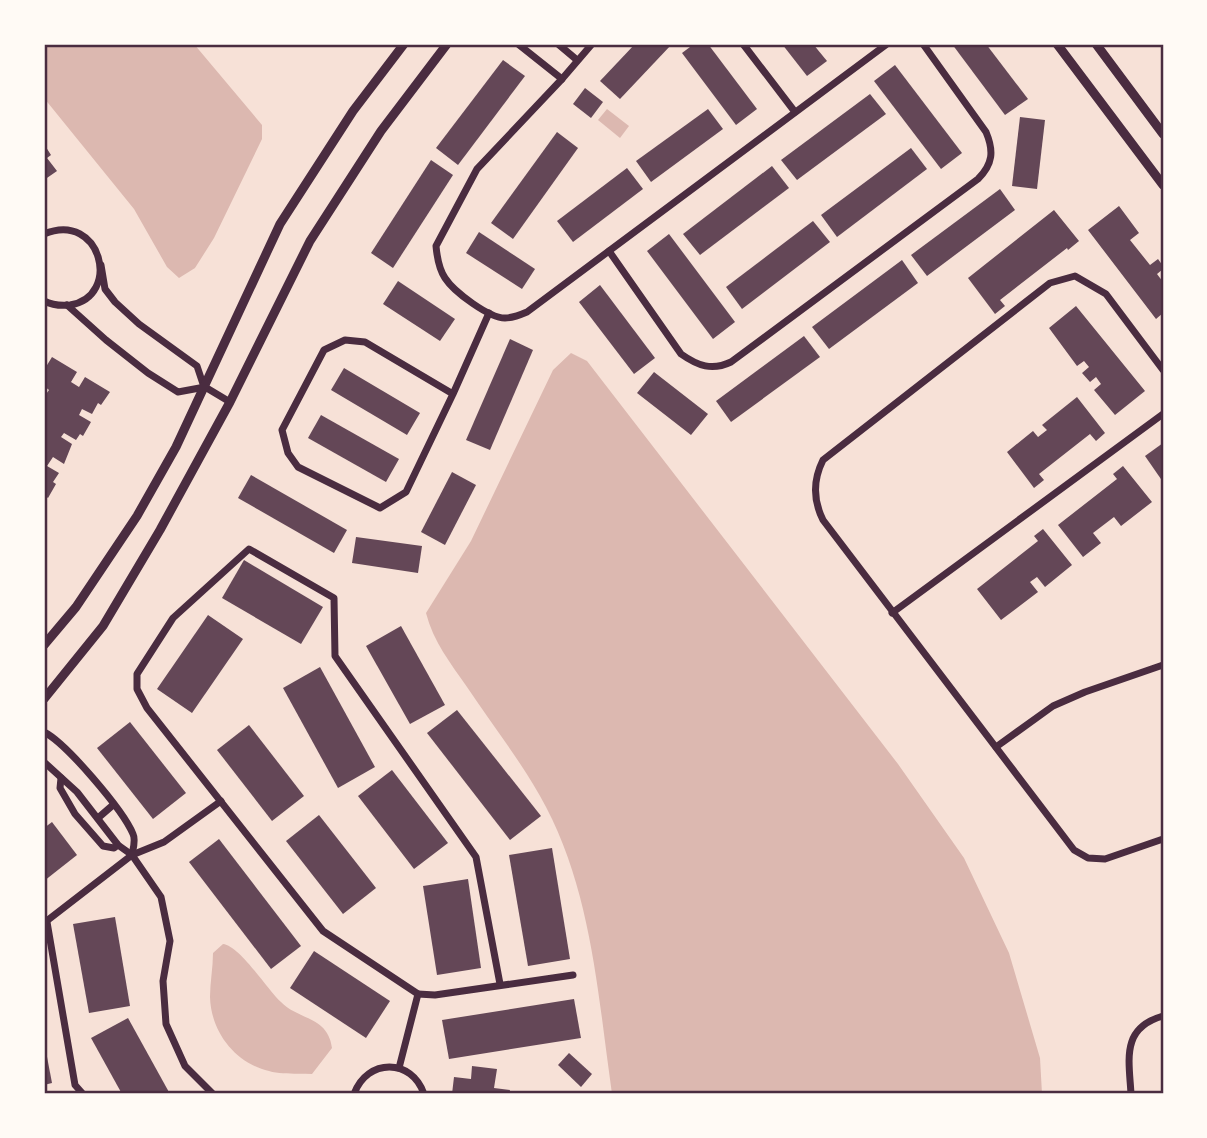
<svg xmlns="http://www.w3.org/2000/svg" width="1207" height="1138" viewBox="0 0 1207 1138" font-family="Manrope,sans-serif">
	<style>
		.water { fill: #dcb8b0 }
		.building { fill: #644757 }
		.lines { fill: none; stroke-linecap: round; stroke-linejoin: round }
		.minor { stroke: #4a2c40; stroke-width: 7 }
		.tertiary { stroke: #4a2c40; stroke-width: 9 }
		.neatline { fill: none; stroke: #4a2c40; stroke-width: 2.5 }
	</style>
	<rect width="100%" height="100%" fill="#f7e1d7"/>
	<g class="water">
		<path d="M44 44H194L262 125V139L214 238 195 268 179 278 167 267 134 209 44 98Z"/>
		<path d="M607 109 629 126 620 138 598 120Z"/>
		<path d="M571 353 587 361 898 764 964 858 1009 953 1040 1058 1042 1094H612C598 996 592 895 546 807 524 765 493 726 467 687 451 664 433 641 426 613L471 541 553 370Z"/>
		<path d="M223 944C240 946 267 989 281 1002 298 1020 328 1016 332 1048L312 1074C299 1073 282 1075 269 1071 235 1063 211 1032 210 997 210 982 213 968 213 953Z"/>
	</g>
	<g class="building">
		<path d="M635 44H672L620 99 600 81Z"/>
		<path d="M694 44H708L757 109 736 125 682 53Z"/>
		<path d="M782 44H813L827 61 807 76Z"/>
		<path d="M952 44H986L1028 99 1005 115Z"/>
		<path d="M503 60 525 76 458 165 436 148Z"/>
		<path d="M895 65 962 153 941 169 874 81Z"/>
		<path d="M585 88 603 102 591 118 573 104Z"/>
		<path d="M870 94 886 114 797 180 781 160Z"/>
		<path d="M708 109 723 129 651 182 636 161Z"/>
		<path d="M1020 117 1045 120 1037 189 1012 186Z"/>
		<path d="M557 132 578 148 513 239 491 223Z"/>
		<path d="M44 144 51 155 47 158 57 171 44 180Z"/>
		<path d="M911 148 927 169 837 237 821 215Z"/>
		<path d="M431 160 453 175 393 268 371 253Z"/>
		<path d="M772 166 789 188 700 255 683 234Z"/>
		<path d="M627 168 643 189 573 242 557 221Z"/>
		<path d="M1000 189 1015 210 927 276 911 255Z"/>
		<path d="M1119 206 1139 233 1130 240 1150 265 1158 259 1163 266V269L1157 274 1163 282V313L1156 319 1088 230Z"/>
		<path d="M1054 210 1079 241 1068 250 1067 248 1000 300 1005 306 995 314 968 278Z"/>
		<path d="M813 221 830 242 742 309 726 287Z"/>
		<path d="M479 232 535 269 522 289 466 253Z"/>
		<path d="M669 234 735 322 713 339 647 251Z"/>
		<path d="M902 260 918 283 829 349 812 327Z"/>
		<path d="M398 281 455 319 440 341 383 304Z"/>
		<path d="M600 285 655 358 634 374 579 302Z"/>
		<path d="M1076 306 1145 391 1115 415 1094 390 1101 384 1096 377 1090 382 1082 373 1089 367 1084 361 1077 366 1049 328Z"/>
		<path d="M804 336 820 357 731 422 716 401Z"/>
		<path d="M510 339 533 350 490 450 466 440Z"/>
		<path d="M52 357 77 372 71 382 79 387 85 377 110 392 101 405 98 403 92 414 82 409 79 415 91 422 83 436 80 434 76 440 64 433 61 437 72 444 64 464 53 457 47 466 59 473 53 482 56 484 48 498 44 495V397L49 390 44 386V378L47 373 44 370Z"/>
		<path d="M344 368 420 413 407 435 331 390Z"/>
		<path d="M654 372 708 414 691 435 637 393Z"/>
		<path d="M1077 397 1105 433 1096 441 1090 434 1039 474 1044 480 1034 488 1007 452 1033 431 1038 437 1047 430 1042 425Z"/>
		<path d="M321 415 399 459 386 482 308 438Z"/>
		<path d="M1163 443V482L1145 456Z"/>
		<path d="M1123 466 1152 502 1121 526 1114 517 1093 533 1101 543 1083 557 1058 525 1117 479 1113 474Z"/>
		<path d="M452 472 476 485 445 545 421 532Z"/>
		<path d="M251 475 347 530 334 553 238 498Z"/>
		<path d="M1043 529 1072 565 1045 587 1037 577 1030 582 1038 592 1001 620 977 589 1038 541 1034 536Z"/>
		<path d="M356 537 422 546 418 573 352 563Z"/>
		<path d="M244 560 323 607 301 644 222 598Z"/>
		<path d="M208 615 243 639 192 713 157 689Z"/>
		<path d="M401 626 445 705 410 724 366 646Z"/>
		<path d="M320 667 375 767 338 788 283 688Z"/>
		<path d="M457 710 541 816 510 840 427 733Z"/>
		<path d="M130 722 186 793 153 819 97 748Z"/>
		<path d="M249 725 304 796 272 821 217 750Z"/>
		<path d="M392 770 448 843 414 869 358 796Z"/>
		<path d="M319 815 376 888 343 914 286 841Z"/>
		<path d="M52 822 77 855 44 881V828Z"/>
		<path d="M219 839 301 946 271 969 189 862Z"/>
		<path d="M552 848 570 959 528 966 509 855Z"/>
		<path d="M468 879 481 968 437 975 423 886Z"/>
		<path d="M115 917 130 1006 89 1013 73 924Z"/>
		<path d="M314 951 390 1001 366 1038 290 988Z"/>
		<path d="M574 999 581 1038 449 1059 442 1020Z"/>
		<path d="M128 1018 170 1094H122L91 1038Z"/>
		<path d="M44 1041 52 1083 44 1085Z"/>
		<path d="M569 1053 592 1074 581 1087 558 1065Z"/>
		<path d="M472 1066 497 1069 494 1088 510 1090 509 1094H452L454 1077 471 1079Z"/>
	</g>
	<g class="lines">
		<g class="minor">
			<path d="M518 44 562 79"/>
			<path d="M558 44 577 60"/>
			<path d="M592 44 562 79 477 169 436 246C437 257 439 269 445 278 454 292 489 318 505 318 513 318 520 315 527 312L887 44"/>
			<path d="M743 44 795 112"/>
			<path d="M44 234C102 210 122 297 70 305 60 306 52 305 44 301"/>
			<path d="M609 251 681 354C698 366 712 371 731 362L978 179C993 164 994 151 986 132L923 44"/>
			<path d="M101 265 105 289 115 302 139 324 197 366 204 387"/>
			<path d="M67 305 106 340 148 373 178 392 205 387 230 402"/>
			<path d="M1163 370 1106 294 1075 276 1050 283 823 460C813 480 813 500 823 520L1074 850 1088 858 1105 859 1163 839"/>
			<path d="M453 394 365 342 345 340 324 350 282 430 288 453 298 467 380 508 406 492 453 394 489 313"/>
			<path d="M892 613 1163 414"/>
			<path d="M44 732C66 743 123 810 133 834 136 840 133 849 132 855"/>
			<path d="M996 747 1053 706 1085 692 1163 665"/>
			<path d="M44 762 77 792 118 845 132 855 161 897 170 941 163 981 166 1024 185 1066 213 1094"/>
			<path d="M61 778 60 788 75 814 103 846 114 848 118 845"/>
			<path d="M98 818 113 805"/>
			<path d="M47 922 75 1085 83 1094"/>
			<path d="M44 923 132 855 164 842 221 801"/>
			<path d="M418 994 435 995 573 975"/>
			<path d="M399 1068 418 994 323 931 147 708 137 689V674L173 618 249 549 334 598 335 656 476 857 500 984"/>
			<path d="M354 1094C367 1058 412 1058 424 1094"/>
			<path d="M1131 1094C1129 1059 1121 1028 1163 1016"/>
		</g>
		<g class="tertiary">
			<path d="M1057 44 1163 185"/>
			<path d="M1096 44 1163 134"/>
			<path d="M44 645 76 607 137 516 176 447 280 224 353 111 404 44"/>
			<path d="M44 699 103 626 160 530 230 402 310 241 381 131 447 44"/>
		</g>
	</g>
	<rect width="1207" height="1138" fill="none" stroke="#fffaf5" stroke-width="91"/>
	<rect x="46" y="46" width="1116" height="1046" class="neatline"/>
</svg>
